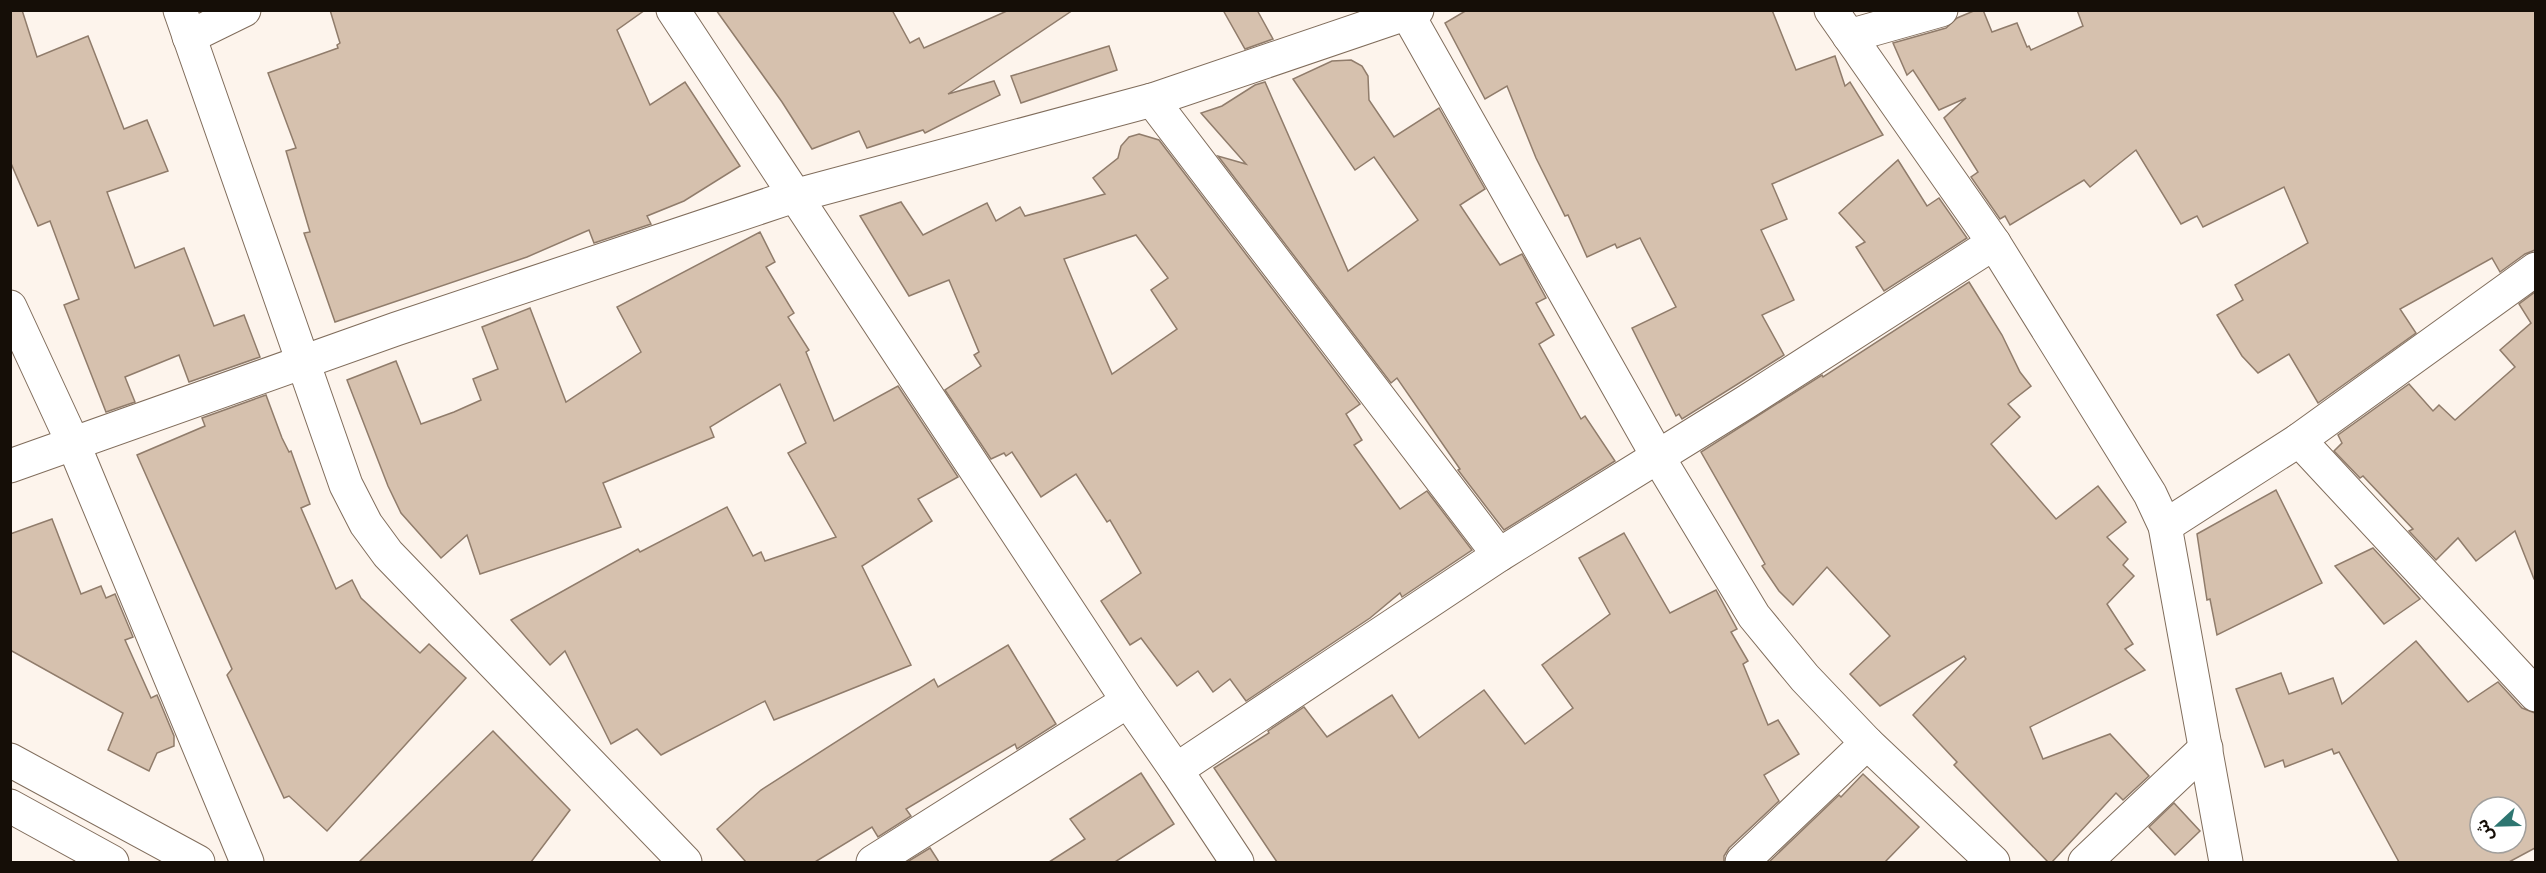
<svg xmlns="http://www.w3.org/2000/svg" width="2546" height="873" viewBox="0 0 2546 873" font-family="'Work Sans','Noto Sans Arabic',sans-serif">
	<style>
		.building { fill: #d6c1ae; stroke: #907c6b; stroke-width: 1.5; fill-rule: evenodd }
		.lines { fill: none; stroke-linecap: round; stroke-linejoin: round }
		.minor-casing { stroke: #806d5c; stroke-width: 35 }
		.major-casing { stroke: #806d5c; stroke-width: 35 }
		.minor { stroke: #fff; stroke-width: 33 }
		.major { stroke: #fff; stroke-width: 33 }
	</style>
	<rect width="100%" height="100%" fill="#fdf4ec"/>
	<g class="building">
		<path d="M10 10H22L37 57 88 36 124 129 147 120 168 171 107 192 135 268 184 248 214 326 244 315 260 357 189 382 179 355 125 377 135 402 106 412 64 305 79 299 50 221 38 226 10 161Z"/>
		<path d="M330 10H645L617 30 650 105 685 82 740 166 684 201 647 216 651 224 594 243 589 230 527 257 335 322 304 233 310 232 286 151 296 148 268 73 338 48 337 45 340 43Z"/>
		<path d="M716 10H892L910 43 919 38 924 48 1009 10H1073L948 94 994 81 1000 95 925 133 923 130 867 148 859 131 812 149 782 102Z"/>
		<path d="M1223 10H1257L1273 39 1245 49Z"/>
		<path d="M1467 10H1772L1796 70 1835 56 1845 86 1850 82 1883 135 1772 184 1787 219 1761 230 1794 300 1762 315 1784 355 1682 419 1679 414 1676 416 1632 328 1676 307 1640 238 1617 248 1615 244 1587 257 1568 215 1565 216 1536 158 1507 86 1485 99 1445 23Z"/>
		<path d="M1976 10H1983L1992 32 2017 23 2027 47 2029 46 2031 50 2083 26 2077 10H2535V250L2525 254 2500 272 2492 258 2400 309 2416 333 2318 403 2289 354 2258 373 2242 356 2217 315 2243 300 2235 285 2308 243 2284 187 2203 227 2197 216 2181 224 2136 150 2090 187 2084 180 2010 225 2005 216 2000 219 1971 177 1978 172 1944 118 1966 98 1939 110 1913 70 1907 75 1893 43 1946 28 1957 18Z"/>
		<path d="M1109 46 1117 70 1021 103 1011 76Z"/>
		<path d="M1351 60 1362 66 1368 76 1369 100 1394 137 1439 108 1485 189 1460 205 1500 265 1522 254 1546 298 1536 303 1554 335 1539 344 1581 419 1585 416 1615 461 1504 530 1458 470 1460 469 1397 378 1391 383 1218 156 1246 164 1201 113 1222 106 1255 85 1265 82 1348 271 1418 220 1374 157 1355 170 1293 79 1332 61Z"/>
		<path d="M1139 134 1159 140 1360 404 1346 414 1362 440 1354 445 1400 509 1427 491 1472 550 1402 597 1400 593 1370 618 1246 701 1230 679 1213 692 1198 671 1177 686 1141 638 1130 645 1101 601 1141 573 1110 520 1107 522 1076 474 1041 497 1012 452 1006 456 1004 453 991 459 945 390 981 366 974 355 979 352 949 280 909 296 860 216 901 202 923 235 987 203 996 221 1020 207 1025 216 1105 194 1093 178 1118 158 1121 146 1129 137ZM1136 235 1168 278 1151 290 1177 329 1112 374 1064 259Z"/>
		<path d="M1898 160 1927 206 1939 198 1967 238 1884 291 1856 247 1865 242 1839 213Z"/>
		<path d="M760 232 775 262 766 267 794 313 788 317 809 350 806 352 834 421 898 386 958 477 918 499 932 521 862 566 911 665 774 720 765 701 661 755 637 729 611 744 565 651 550 665 511 620 638 549 640 552 727 507 753 556 761 552 765 561 836 537 788 453 806 443 780 384 710 427 714 437 603 483 621 527 480 574 467 535 441 558 401 513 388 486 347 380 396 361 421 424 454 412 481 400 473 379 498 369 482 327 530 308 566 402 641 352 617 307Z"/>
		<path d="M1969 282 2002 335 2020 372 2031 386 2008 404 2020 417 1991 444 2056 519 2098 486 2126 522 2107 537 2128 559 2123 565 2134 576 2107 604 2133 644 2125 649 2145 670 2030 727 2043 759 2110 734 2149 776 2123 800 2116 793 2052 862H2048L1954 765 1957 762 1913 715 1966 659 1964 656 1880 706 1850 674 1890 636 1827 567 1793 605 1779 591 1762 566 1765 564 1701 452 1822 375 1823 377Z"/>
		<path d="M2535 292V579H2534L2515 531 2476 561 2458 538 2436 560 2409 531 2413 529 2363 476 2360 478 2334 451 2342 443 2338 435 2409 384 2433 411 2439 405 2455 420 2515 367 2500 350 2531 323 2519 304Z"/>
		<path d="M266 395 282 438 289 452 291 451 310 504 301 508 336 589 352 580 361 598 420 653 429 644 466 678 327 831 289 796 284 798 227 675 232 669 137 455 205 426 202 418Z"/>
		<path d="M2276 490 2322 583 2217 635 2210 599 2207 600 2197 534Z"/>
		<path d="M52 519 81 594 101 586 106 598 115 594 133 637 125 640 151 698 157 695 174 736V746L157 753 149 771 108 750 123 713 10 650V534Z"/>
		<path d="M1624 533 1670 613 1716 590 1737 629 1731 632 1748 661 1743 664 1768 725 1778 720 1799 754 1764 775 1779 801 1729 848 1724 856V862H1277L1214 768 1269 733 1268 731 1304 707 1327 737 1392 695 1419 738 1484 690 1525 744 1573 708 1542 665 1610 614 1579 558Z"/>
		<path d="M2373 548 2420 599 2384 624 2335 566Z"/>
		<path d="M2416 641 2468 702 2498 682 2522 708 2535 713V848L2509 862H2399L2339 752 2334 754 2332 749 2285 767 2283 760 2265 767 2236 689 2281 673 2289 694 2333 678 2342 704ZM2480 807H2516V843H2480Z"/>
		<path d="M1008 645 1056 724 1017 749 1015 744 906 809 911 816 878 837 872 827 815 862H746L717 829 761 790 934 679 938 687Z"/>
		<path d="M493 731 570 810 531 862H359Z"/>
		<path d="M1141 773 1174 824 1115 862H1049L1085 839 1070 819Z"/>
		<path d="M1863 774 1919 827 1885 862H1769L1839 795 1841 797Z"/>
		<path d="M2174 803 2200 831 2175 855 2149 827Z"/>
		<path d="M930 848 939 862H907Z"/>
	</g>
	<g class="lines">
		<defs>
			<g id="minor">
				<path d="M180 10 346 485 366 524 388 554 685 862"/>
				<path d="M673 10 1128 701 1176 770 1237 862"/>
				<path d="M1831 10 1994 243 2150 494 2165 526 2226 862"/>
				<path d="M1408 15 1658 457 1754 616 1805 678 1867 743 1993 862"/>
				<path d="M1849 36 1941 10"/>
				<path d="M189 37 244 10"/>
				<path d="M1152 100 1499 555"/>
				<path d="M10 307 73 443 247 862"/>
				<path d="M2299 440 2536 695"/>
				<path d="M10 466 396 329 794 196 1152 100 1417 10"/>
				<path d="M2165 526 2299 440 2536 269"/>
				<path d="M1176 770 1499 555 1746 402 1994 243"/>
				<path d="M873 862 1128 701"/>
				<path d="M1742 862 1867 743"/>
				<path d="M2085 862 2206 748"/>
			</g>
			<g id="major">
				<path d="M10 760 198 862"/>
				<path d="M10 806 112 862"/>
			</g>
		</defs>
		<use href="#minor" class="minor-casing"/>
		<use href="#major" class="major-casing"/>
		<use href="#minor" class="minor"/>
		<use href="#major" class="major"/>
	</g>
	<rect width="2546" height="873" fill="none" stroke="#150e07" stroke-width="24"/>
	<g transform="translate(2498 825) rotate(248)"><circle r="28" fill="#ffffff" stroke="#a19f9c" stroke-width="1.5"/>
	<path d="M0-4.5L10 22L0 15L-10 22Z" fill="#2e7671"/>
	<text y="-9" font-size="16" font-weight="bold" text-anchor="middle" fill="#150e07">ش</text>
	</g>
</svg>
